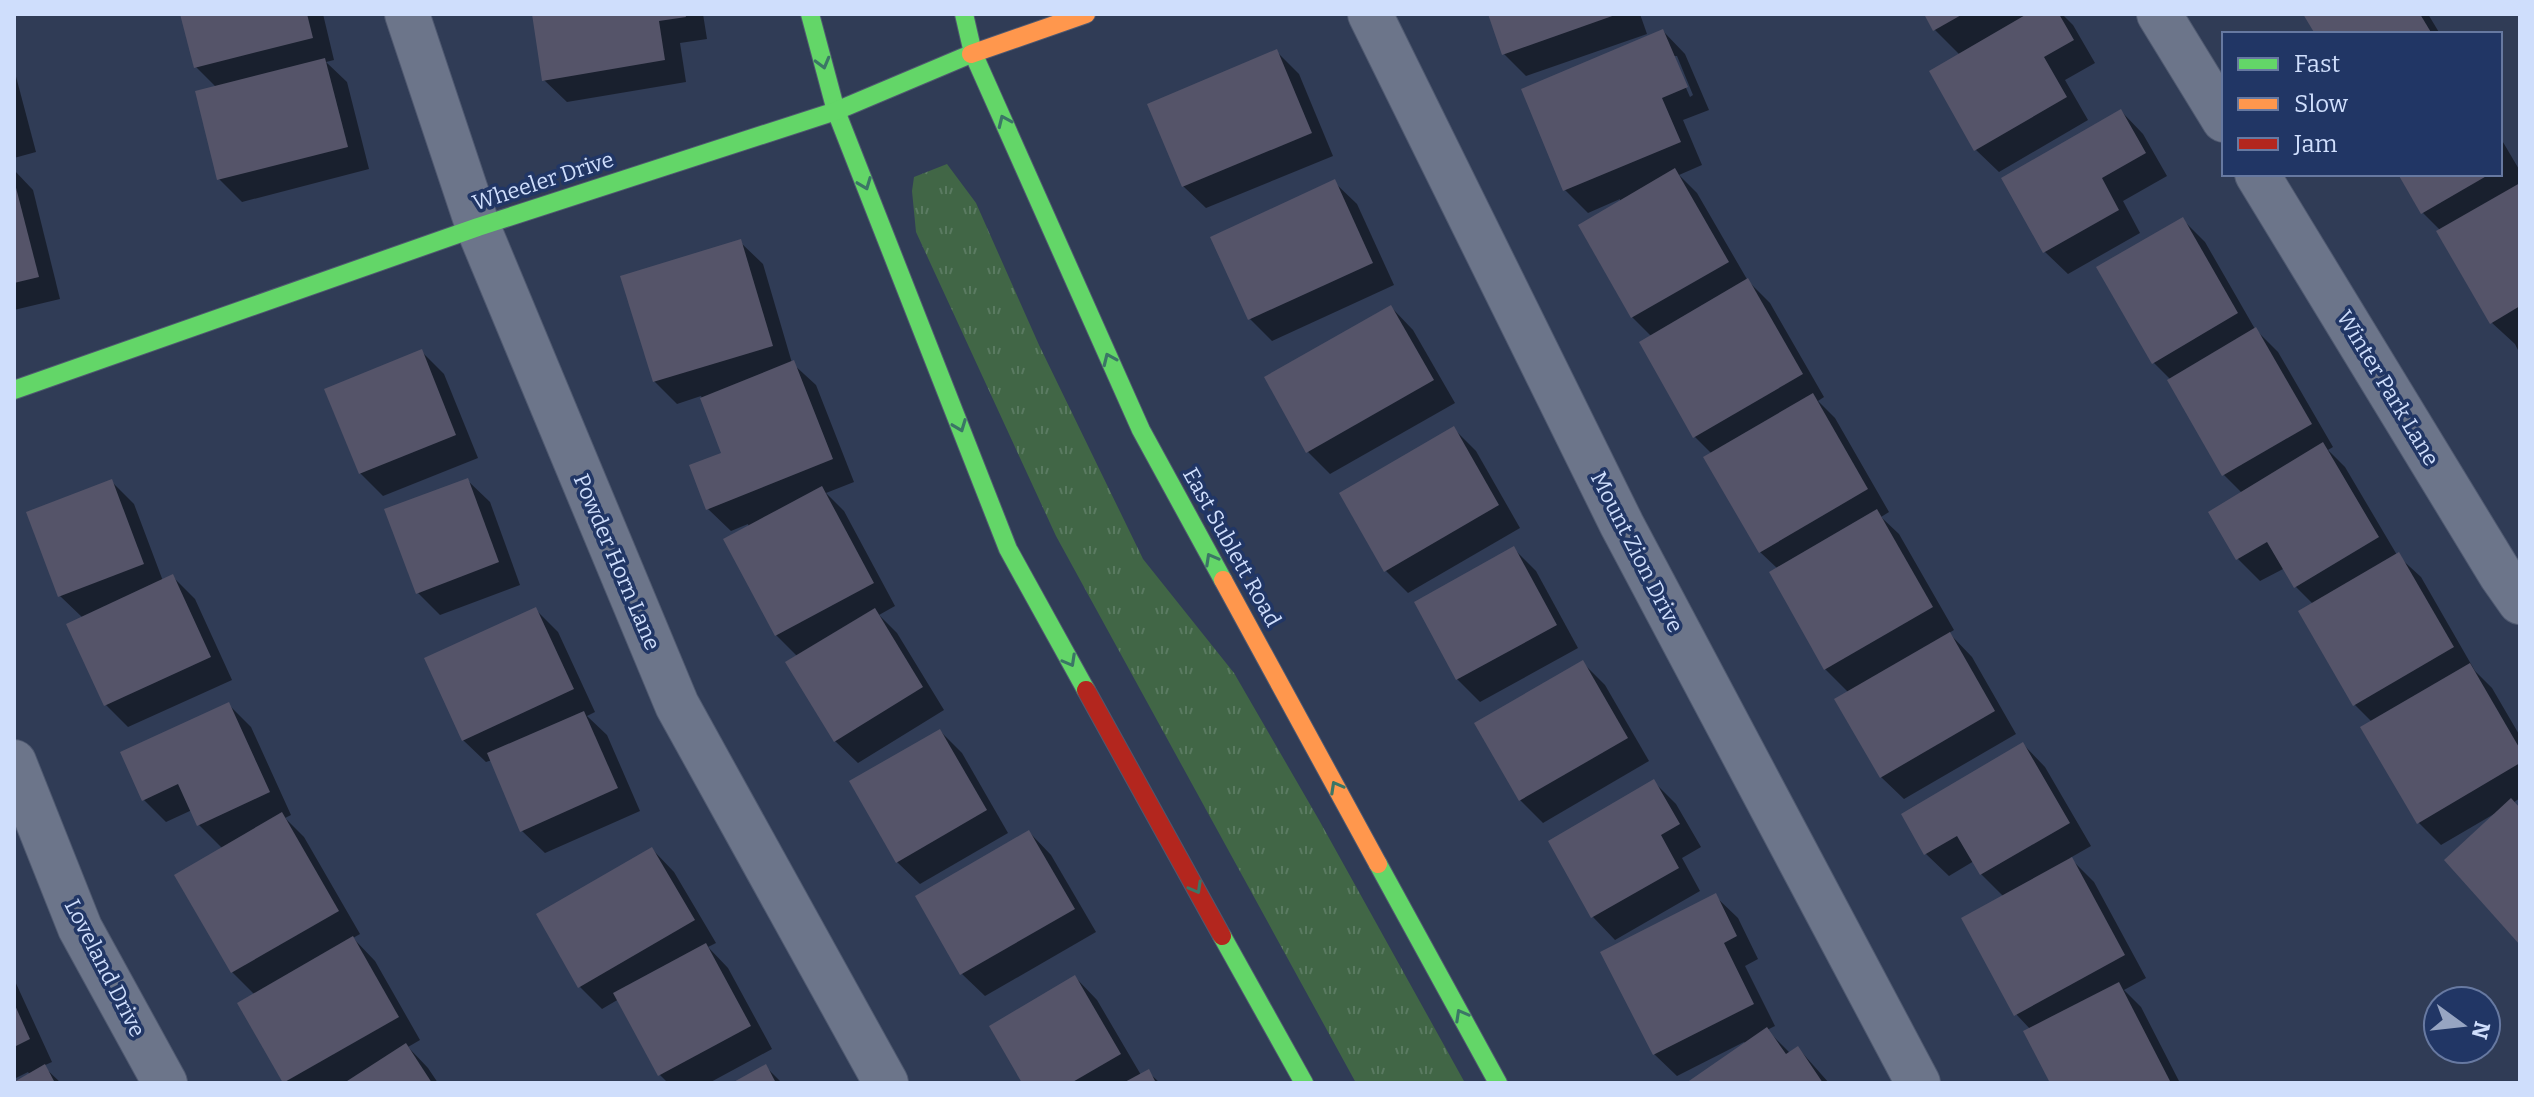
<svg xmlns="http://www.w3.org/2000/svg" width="2534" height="1097" viewBox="0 0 2534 1097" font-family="Bitter,serif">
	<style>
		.grass { fill: url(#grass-tufts) }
		.shadow { fill: #0007; fill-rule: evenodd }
		.building { fill: #555469 }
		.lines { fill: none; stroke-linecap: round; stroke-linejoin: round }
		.street-casing { stroke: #4f5970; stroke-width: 46 }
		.fast-casing { stroke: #4f5970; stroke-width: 20 }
		.slow-casing { stroke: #4f5970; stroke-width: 20 }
		.jam-casing { stroke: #4f5970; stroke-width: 20 }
		.street { stroke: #6c758a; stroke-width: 44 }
		.fast { stroke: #63d668; stroke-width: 18 }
		.slow { stroke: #ff974d; stroke-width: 18 }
		.jam { stroke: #b3261e; stroke-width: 18 }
		.oneway { stroke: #3b7666 }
		.labels { text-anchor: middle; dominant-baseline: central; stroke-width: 7; stroke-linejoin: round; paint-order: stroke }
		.street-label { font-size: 22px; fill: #cfdefc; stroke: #213665 }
	</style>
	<defs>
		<pattern id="grass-tufts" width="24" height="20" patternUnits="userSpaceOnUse" patternTransform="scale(2)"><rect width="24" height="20" fill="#416646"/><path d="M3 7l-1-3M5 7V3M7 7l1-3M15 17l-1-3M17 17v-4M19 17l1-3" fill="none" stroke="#5b7b62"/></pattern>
	</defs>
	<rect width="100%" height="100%" fill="#303c56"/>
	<path class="grass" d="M947 164 976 203 1039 345 1143 559 1234 673 1319 820 1465 1083H1356L1056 536 916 232 912 191 914 177Z"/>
	<g class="shadow">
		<path d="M182 14H323L334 60 326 62 347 82 369 169 242 202 219 179 217 88 195 66Z"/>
		<path d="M534 14H703L707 39 680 43 686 82 567 102 544 80Z"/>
		<path d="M1490 14H1640L1647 34 1526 76 1504 54Z"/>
		<path d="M1926 14H2062L2073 25 2095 63 2065 80 2088 120 1999 172 1976 150 1931 71 1960 55 1935 30Z"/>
		<path d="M2306 14H2428L2440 34H2317Z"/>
		<path d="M1663 31 1685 54 1709 110 1683 120 1702 165 1679 175 1697 193 1748 281 1770 303 1824 397 1818 401 1835 418 1889 512 1881 517 1899 534 1954 630 1949 633 1972 657 2016 734 1904 799 1881 777 1849 693 1825 669 1778 569 1760 552 1712 454 1695 437 1651 336 1632 317 1620 199 1588 213 1565 190 1524 90ZM1672 56H1677L1693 95 1690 97Z"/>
		<path d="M1277 52 1299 74 1333 156 1206 208 1183 186Z"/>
		<path d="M14 69 36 152 14 158Z"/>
		<path d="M2121 111 2143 134 2167 176 2123 201 2140 233 2068 274 2045 252 2003 179Z"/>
		<path d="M2500 137 2520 171V354L2515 344 2491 322 2441 231 2423 213 2400 174H2500Z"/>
		<path d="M14 170 33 190 60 299 14 310Z"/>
		<path d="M1334 182 1357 204 1394 285 1272 341 1250 319Z"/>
		<path d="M2182 219 2205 242 2255 329 2278 352 2333 447 2328 450 2345 467 2397 555 2421 577 2475 671 2492 688 2520 736V798L2513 803 2520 810V942L2494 814 2441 845 2419 823 2372 722 2355 705 2313 604 2296 587 2285 568 2260 581 2238 559 2242 493 2224 475 2171 380 2154 363Z"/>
		<path d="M740 242 763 264 792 363 816 385 854 482 826 493 844 511 895 606 879 615 897 633 944 710 858 763 835 741 798 657 776 635 748 524 731 531 708 509 723 454 701 396 677 404 654 381Z"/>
		<path d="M1391 307 1413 330 1455 403 1330 474 1308 452Z"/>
		<path d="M422 352 444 374 478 458 383 496 360 473Z"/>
		<path d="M1454 429 1476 451 1520 528 1408 593 1386 571Z"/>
		<path d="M467 480 490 502 520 585 440 615 417 592Z"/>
		<path d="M111 481 134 504 163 581 173 577 195 599 232 680 128 727 106 705 83 618 60 596Z"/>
		<path d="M1514 549 1536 571 1578 648 1480 702 1457 679Z"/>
		<path d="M535 609 558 632 595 712 587 716 607 735 640 811 545 853 522 831 492 760 486 762 463 740Z"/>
		<path d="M1583 663 1605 685 1649 761 1543 823 1520 800Z"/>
		<path d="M228 704 251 727 291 815 285 818 304 837 360 934 353 938 375 961 420 1040 408 1047 428 1068 438 1083H285L240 1003 255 995 232 972 177 875 223 849 199 825 192 810 166 822 143 799Z"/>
		<path d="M940 731 962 753 1008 833 920 884 897 862Z"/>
		<path d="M2023 744 2045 767 2091 846 2070 858 2094 882 2146 978 2124 990 2141 1007 2180 1083H2052L2026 1032 2031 1030 2016 1014 2004 897 1981 874 1974 861 1949 876 1926 854 1903 814Z"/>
		<path d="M1654 782 1676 804 1701 847 1682 858 1700 891 1615 940 1593 917 1550 842Z"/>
		<path d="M1029 832 1051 855 1096 932 985 996 962 974Z"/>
		<path d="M652 849 674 872 716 943 708 947 728 968 772 1049 709 1083H668L660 1075 619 999 602 1009 579 986Z"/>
		<path d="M1715 896 1738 918 1758 959 1745 966 1775 1026 1767 1030 1790 1053 1798 1048 1829 1083H1689L1746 1044 1744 1042 1677 1076 1654 1054Z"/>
		<path d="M1075 977 1097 1000 1141 1075 1148 1072 1160 1083H1025Z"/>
		<path d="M14 979 52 1062 43 1066 61 1083H16L30 1075 28 1072 14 1079Z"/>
		<path d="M766 1067 782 1083H736Z"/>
	</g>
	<g class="building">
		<path d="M180 14H307L313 38 194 68Z"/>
		<path d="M532 14H685L686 17 659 21 665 60 542 81Z"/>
		<path d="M1488 14H1618L1502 55Z"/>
		<path d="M1924 14H1963L1933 31Z"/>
		<path d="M2027 14H2059L2074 40 2044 57 2067 97 1974 151 1929 71Z"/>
		<path d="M2303 14H2420L2432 34H2315Z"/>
		<path d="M1663 29 1688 87 1662 98 1681 142 1563 191 1521 89Z"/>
		<path d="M1277 49 1312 133 1182 187 1147 104Z"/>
		<path d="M325 58 348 147 217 180 195 91Z"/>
		<path d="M2121 109 2146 153 2102 178 2119 210 2043 253 2001 178Z"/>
		<path d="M1675 168 1729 262 1631 318 1578 225Z"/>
		<path d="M2398 174H2490L2421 214Z"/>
		<path d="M1335 179 1373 263 1248 320 1210 237Z"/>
		<path d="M14 180 39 277 14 283Z"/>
		<path d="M2520 183V306L2490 324 2436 231Z"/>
		<path d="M2183 217 2238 313 2152 364 2096 267Z"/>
		<path d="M741 239 773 346 653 382 620 276Z"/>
		<path d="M1748 278 1803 374 1693 438 1639 342Z"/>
		<path d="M1391 305 1434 380 1306 453 1264 377Z"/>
		<path d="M2256 327 2312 424 2222 476 2167 380Z"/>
		<path d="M422 349 456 435 359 474 324 389Z"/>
		<path d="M794 360 833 459 706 510 689 465 721 453 700 398Z"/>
		<path d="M1813 393 1868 489 1759 553 1703 457Z"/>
		<path d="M1454 426 1499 505 1384 572 1339 493Z"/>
		<path d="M2323 442 2379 537 2294 588 2267 542 2236 560 2208 512Z"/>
		<path d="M468 478 499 562 416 594 384 509Z"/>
		<path d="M112 479 144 564 58 597 26 512Z"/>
		<path d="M822 486 874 583 775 636 723 539Z"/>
		<path d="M1877 509 1933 607 1824 670 1769 572Z"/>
		<path d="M1514 546 1557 625 1456 680 1414 602Z"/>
		<path d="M2399 552 2454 647 2353 706 2298 611Z"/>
		<path d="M173 574 211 657 104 706 66 624Z"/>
		<path d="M536 607 574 689 462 741 424 658Z"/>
		<path d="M875 608 923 687 834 742 785 662Z"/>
		<path d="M1950 632 1995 711 1880 778 1834 699Z"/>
		<path d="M1583 660 1628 738 1519 801 1474 723Z"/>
		<path d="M2470 663 2520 749V763L2417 824 2360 727Z"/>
		<path d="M229 702 270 792 197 826 178 784 142 801 120 752Z"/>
		<path d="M584 711 618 788 520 832 487 753Z"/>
		<path d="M940 729 987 810 896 863 849 781Z"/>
		<path d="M2023 742 2070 823 1980 875 1957 836 1924 855 1901 814Z"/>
		<path d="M1654 779 1680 824 1661 835 1679 868 1591 918 1548 841Z"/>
		<path d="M2511 798 2520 808V945L2444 860Z"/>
		<path d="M282 812 339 911 231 973 174 875Z"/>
		<path d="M1029 830 1075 909 960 975 915 896Z"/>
		<path d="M652 847 695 920 578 988 536 914Z"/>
		<path d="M2072 857 2125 955 2014 1016 1961 918Z"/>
		<path d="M1716 893 1737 936 1724 943 1754 1004 1653 1055 1600 952Z"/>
		<path d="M353 936 399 1017 283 1083 237 1003Z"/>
		<path d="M706 943 751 1026 658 1076 613 993Z"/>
		<path d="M1075 975 1121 1054 1071 1083H1022L989 1026Z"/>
		<path d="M2119 982 2170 1081 2050 1083 2023 1031Z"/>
		<path d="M14 1003 30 1039 14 1047Z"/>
		<path d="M1767 1027 1786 1054 1798 1046 1823 1083H1686Z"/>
		<path d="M406 1043 432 1083H344Z"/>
		<path d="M45 1064 55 1083H14V1082Z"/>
		<path d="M766 1064 776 1083H732Z"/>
		<path d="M1149 1069 1156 1083H1123Z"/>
	</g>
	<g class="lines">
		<defs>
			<g id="street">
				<path d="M407 14 478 227 677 705 886 1083"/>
				<path d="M1370 14 1622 525 1918 1083"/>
				<path d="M2159 14 2224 120"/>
				<path d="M2257 174 2501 575 2520 602"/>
				<path d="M14 762 80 928 165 1083"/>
			</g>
			<g id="fast">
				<path d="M810 14 836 111 1008 549 1086 690"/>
				<path d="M964 14 973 53 1141 430 1223 580"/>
				<path d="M14 390 478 227 836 111 971 54"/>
				<path d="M1378 864 1498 1083"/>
				<path d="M1222 936 1304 1083"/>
			</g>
			<g id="slow">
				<path d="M971 54 1086 14"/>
				<path d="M1223 580 1378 864"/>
			</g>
			<path id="jam" d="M1086 690 1222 936"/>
		</defs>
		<use href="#street" class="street-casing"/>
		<use href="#fast" class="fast-casing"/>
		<use href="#slow" class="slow-casing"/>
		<use href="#jam" class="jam-casing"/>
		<use href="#street" class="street"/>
		<use href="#fast" class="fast"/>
		<use href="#slow" class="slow"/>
		<use href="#jam" class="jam"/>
	</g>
	<defs><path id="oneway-chevron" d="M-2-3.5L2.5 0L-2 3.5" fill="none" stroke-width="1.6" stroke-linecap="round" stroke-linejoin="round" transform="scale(2)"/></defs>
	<g class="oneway">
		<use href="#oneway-chevron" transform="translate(823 63) rotate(75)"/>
		<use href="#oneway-chevron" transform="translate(1004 121) rotate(-114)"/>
		<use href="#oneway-chevron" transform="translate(865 184) rotate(69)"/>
		<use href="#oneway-chevron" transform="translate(1109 359) rotate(-114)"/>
		<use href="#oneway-chevron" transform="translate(960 426) rotate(69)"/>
		<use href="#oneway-chevron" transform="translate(1211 559) rotate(-119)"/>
		<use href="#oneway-chevron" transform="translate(1070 661) rotate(61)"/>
		<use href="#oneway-chevron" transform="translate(1336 787) rotate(-119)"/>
		<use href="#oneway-chevron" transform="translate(1196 888) rotate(61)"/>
		<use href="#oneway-chevron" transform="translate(1461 1015) rotate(-119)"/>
	</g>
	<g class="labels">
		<g class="street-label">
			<text transform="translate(543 181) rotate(-18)">Wheeler Drive</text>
			<text transform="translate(2388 388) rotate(59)">Winter Park Lane</text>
			<text transform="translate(1232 547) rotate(61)">East Sublett Road</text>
			<text transform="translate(1637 552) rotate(63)">Mount Zion Drive</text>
			<text transform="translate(617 562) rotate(67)">Powder Horn Lane</text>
			<text transform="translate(105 968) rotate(63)">Loveland Drive</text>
		</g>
	</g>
	<rect width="2534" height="1097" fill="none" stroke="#cfdefc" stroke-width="32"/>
	<rect x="2222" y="32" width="280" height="144" fill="#213665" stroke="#6779a1" stroke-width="2"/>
	<rect x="2238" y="58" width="40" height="12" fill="#63d668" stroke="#6779a1" stroke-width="2"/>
	<text x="2294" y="72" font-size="24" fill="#cfdefc">Fast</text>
	<rect x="2238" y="98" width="40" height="12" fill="#ff974d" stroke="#6779a1" stroke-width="2"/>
	<text x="2294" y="112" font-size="24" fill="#cfdefc">Slow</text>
	<rect x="2238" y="138" width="40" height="12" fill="#b3261e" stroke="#6779a1" stroke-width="2"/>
	<text x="2294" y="152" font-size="24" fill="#cfdefc">Jam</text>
	<g transform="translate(2462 1025) rotate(105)"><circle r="38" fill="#213665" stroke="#6779a1" stroke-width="2"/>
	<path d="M0-6L14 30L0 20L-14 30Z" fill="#97a5c2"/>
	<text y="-12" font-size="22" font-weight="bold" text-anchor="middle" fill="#cfdefc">N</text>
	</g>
</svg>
